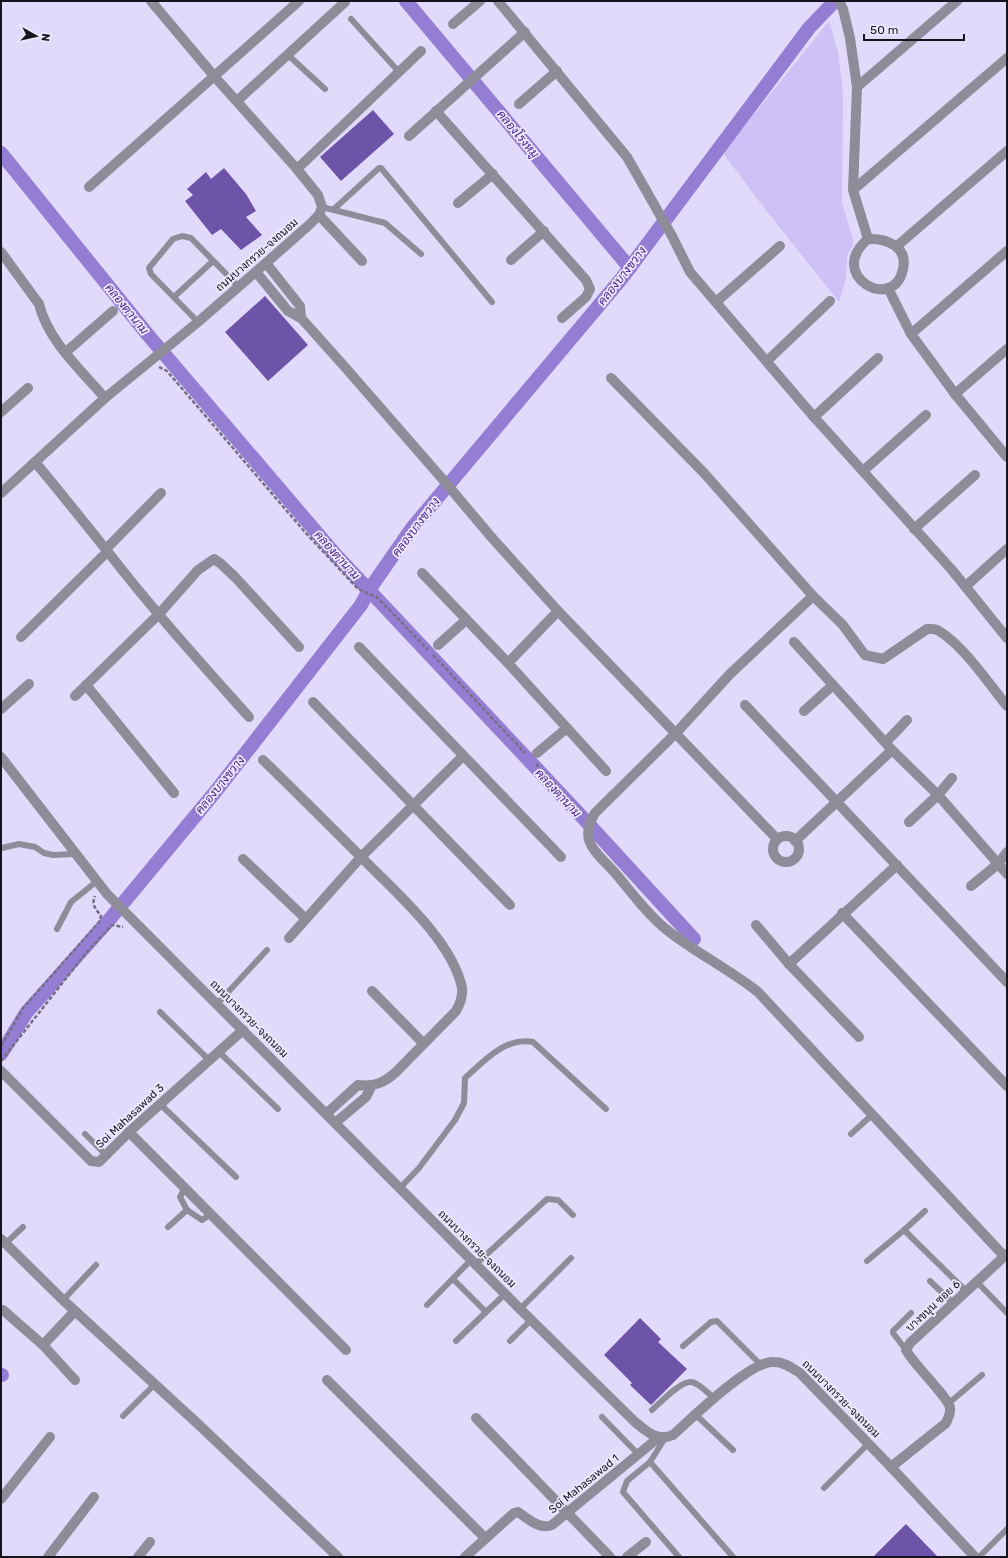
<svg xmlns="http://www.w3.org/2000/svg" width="1008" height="1558" viewBox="0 0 1008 1558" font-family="Rubik,Sarabun,sans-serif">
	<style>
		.green { fill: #cec1f6 }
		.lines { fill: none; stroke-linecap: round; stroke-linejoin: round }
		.canal { stroke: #967dd4; stroke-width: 14 }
		.building { fill: #6e54a8 }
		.path { stroke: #767086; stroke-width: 2.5; stroke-dasharray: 4 2; stroke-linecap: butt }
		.service { stroke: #8f8c9a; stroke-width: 6 }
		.minor { stroke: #8f8c9a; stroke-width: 10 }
		.tertiary { stroke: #8f8c9a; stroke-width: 10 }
		.labels { text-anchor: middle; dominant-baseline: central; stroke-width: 3.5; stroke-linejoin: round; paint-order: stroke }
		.street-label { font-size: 11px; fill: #171420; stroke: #eeeafe }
		.water-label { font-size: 12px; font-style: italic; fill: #4c238a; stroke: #eeeafe }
	</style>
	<rect width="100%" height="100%" fill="#e2dafb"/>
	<path class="green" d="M829 21 838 52 843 94 842 203 853 239V245L847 256 846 279 839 302 765 209 723 153Z"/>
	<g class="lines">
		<g class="canal">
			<path d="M406 1 630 268"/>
			<path d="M1 153 148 335 335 554 584 819 694 939"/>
			<path d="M1 1054 26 1013 109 920 216 791 361 605 369 590 412 528 622 278 809 28 835 1"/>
			<path d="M1 1375H2"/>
		</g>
	</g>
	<g class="building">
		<path d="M373 110 394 134 341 181 320 157Z"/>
		<path d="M224 168 246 194 256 211 246 217 262 235 241 250 221 229 212 235 185 201 193 195 187 189 206 172 211 179Z"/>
		<path d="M265 296 308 345 268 381 225 332Z"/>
		<path d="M640 1318 661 1339 658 1342 687 1369 651 1405 630 1385 632 1383 604 1355Z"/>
		<path d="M906 1524 938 1557H873Z"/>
	</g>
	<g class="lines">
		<g class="path">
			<path d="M159 367 167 371 304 531 358 589 378 598 428 650"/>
			<path d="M433 655 525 753"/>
			<path d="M536 764 583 814"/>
			<path d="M1 1046 24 1007 99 922 101 916C96 909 91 905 95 896"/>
			<path d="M1 1061 86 953 112 925 123 927"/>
		</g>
		<g class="service">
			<path d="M351 19 399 72"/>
			<path d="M288 55 325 89"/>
			<path d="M322 207 385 223 421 254"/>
			<path d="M334 209 379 168H381L492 302"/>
			<path d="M174 297 213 261"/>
			<path d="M198 322 151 274 149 268 173 239 182 236 191 238 239 287"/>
			<path d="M2 848 19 844 35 847 44 853 53 855 74 854"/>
			<path d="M57 929 71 902 96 882"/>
			<path d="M217 1004 267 950"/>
			<path d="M160 1012 209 1060"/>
			<path d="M219 1052 278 1109"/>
			<path d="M160 1104 236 1177"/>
			<path d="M85 1134 106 1155"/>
			<path d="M851 1134 872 1115"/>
			<path d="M185 1188 180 1197 187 1210 202 1220 211 1214"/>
			<path d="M400 1188 419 1168 455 1120 464 1103 465 1078C483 1062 506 1036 533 1042L606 1109"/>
			<path d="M925 1211 904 1230 966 1291"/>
			<path d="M168 1227 187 1210"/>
			<path d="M6 1243 23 1227"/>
			<path d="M867 1261 904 1230"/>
			<path d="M476 1264 547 1199 558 1200 573 1215"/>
			<path d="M453 1279 486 1312 456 1341"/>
			<path d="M930 1281 953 1303"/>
			<path d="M976 1281 1007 1313"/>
			<path d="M63 1300 96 1265"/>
			<path d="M427 1305 471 1260"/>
			<path d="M520 1309 571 1258"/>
			<path d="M486 1312 505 1294"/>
			<path d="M510 1341 531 1320"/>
			<path d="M683 1346 711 1322 717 1321 761 1365"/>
			<path d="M906 1350 893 1333V1331L911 1313"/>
			<path d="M949 1403 982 1375"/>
			<path d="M652 1410C660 1403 681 1380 692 1382 700 1384 709 1394 715 1399"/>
			<path d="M696 1415 733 1450"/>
			<path d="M123 1416 155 1384"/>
			<path d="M602 1417 639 1455"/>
			<path d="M665 1438 650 1462 733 1557"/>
			<path d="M650 1462 627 1481 623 1492 679 1557"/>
			<path d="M824 1488 869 1443"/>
			<path d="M979 1557 1007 1529"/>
		</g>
		<g class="minor">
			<path d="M498 1 627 157 672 236 690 272 814 417 952 570 1007 638"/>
			<path d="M839 1 843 9 850 38 857 87 853 190 868 239"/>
			<path d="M453 24 480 1"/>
			<path d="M857 87 957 1"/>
			<path d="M237 101 345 2"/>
			<path d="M519 104 557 71"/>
			<path d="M436 111 586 280 590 289 586 297 562 318"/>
			<path d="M409 136 525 32"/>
			<path d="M297 169 421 51"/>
			<path d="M89 187 299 1"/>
			<path d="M853 190 1007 58"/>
			<path d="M458 203 493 174"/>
			<path d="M319 215 362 261"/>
			<path d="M868 239C887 238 908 247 903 269 894 314 825 275 868 239Z"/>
			<path d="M897 246 1007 151"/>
			<path d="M1 252 39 304C48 341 81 370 105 398"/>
			<path d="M511 260 544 231"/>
			<path d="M266 263 300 306 301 318"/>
			<path d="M256 272 288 311 301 318 344 366 439 475 493 539 558 611 777 839"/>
			<path d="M888 288 911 334 955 394 1007 457"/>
			<path d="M716 302 780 246"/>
			<path d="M911 334 1007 251"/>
			<path d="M66 352 113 311"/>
			<path d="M767 361 830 301"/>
			<path d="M611 378 704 473 813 596 842 624 865 655 883 659 927 629C932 629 935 628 939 631 963 645 989 684 1007 706"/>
			<path d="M955 394 1007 349"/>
			<path d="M1 412 28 388"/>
			<path d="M814 417 878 358"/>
			<path d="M35 462C60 492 84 522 108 552 152 609 201 663 249 717"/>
			<path d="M863 471 926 415"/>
			<path d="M914 529 975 475"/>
			<path d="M106 549 161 493"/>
			<path d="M422 573 508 663 606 771"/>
			<path d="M966 586 1007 549"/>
			<path d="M813 596 730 674 676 733 595 813C577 843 598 853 616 874 632 893 648 915 667 930 696 953 729 969 758 992L1004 1256"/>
			<path d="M21 637 107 552"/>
			<path d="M794 642 892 750 938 795 1007 874"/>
			<path d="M438 645 466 620"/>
			<path d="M359 647 561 857"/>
			<path d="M508 663 558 611"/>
			<path d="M86 685 174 793"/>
			<path d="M75 696 159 614 198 570 214 559 220 563 235 577 299 647"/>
			<path d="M313 702 510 905"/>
			<path d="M745 705 1007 982"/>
			<path d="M1 709 29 684"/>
			<path d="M804 711 833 685"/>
			<path d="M886 742 907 720"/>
			<path d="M537 753 567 728"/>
			<path d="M263 760C298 794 333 829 368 864 399 895 453 943 462 988 463 997 460 1004 456 1011L396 1072C384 1083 374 1087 358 1085L326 1114"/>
			<path d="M909 822 938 795 952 778"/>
			<circle cx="786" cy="849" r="13"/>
			<path d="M795 841 892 750"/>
			<path d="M243 859 306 919"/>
			<path d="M971 886 998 864 1007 852"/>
			<path d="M842 913 1007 1086"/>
			<path d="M756 925 789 964 859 1037"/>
			<path d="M289 938 361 857 463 756"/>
			<path d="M789 964 897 865"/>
			<path d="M372 991 423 1043"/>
			<path d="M1 1071 91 1161 99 1162 129 1132 243 1030"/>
			<path d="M335 1123 366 1097 371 1087"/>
			<path d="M129 1132 346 1350"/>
			<path d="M1 1239 63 1300 198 1424 338 1557"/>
			<path d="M3 1310 43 1345"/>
			<path d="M75 1311 43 1345 75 1380"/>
			<path d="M327 1380 485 1538"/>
			<path d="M476 1418 610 1557"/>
			<path d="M891 1467 946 1423C948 1418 951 1413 950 1408 949 1398 914 1365 906 1350L910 1343 1007 1254"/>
			<path d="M1 1499 50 1437"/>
			<path d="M48 1557 94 1497"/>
			<path d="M138 1557 150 1542"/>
			<path d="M465 1557 514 1513 518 1512C528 1519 540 1530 552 1525L658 1438"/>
			<path d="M627 1557 646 1542"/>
		</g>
		<g class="tertiary">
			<path d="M1 493 105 398 198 322 266 263 309 225 319 215 322 207 318 195 297 169 214 76 151 1"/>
			<path d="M1 757 107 894 520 1309 634 1421C646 1431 657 1442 673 1435 692 1418 751 1360 774 1362 784 1362 792 1368 800 1373L891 1467 975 1557"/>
		</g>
	</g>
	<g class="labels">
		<g class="street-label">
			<text transform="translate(257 255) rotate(-41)">ถนนบางกรวย-จงถนอม</text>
			<text transform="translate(249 1019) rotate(45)">ถนนบางกรวย-จงถนอม</text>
			<text transform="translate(130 1116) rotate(-43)">Soi Mahasawad 3</text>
			<text transform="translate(477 1249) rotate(45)">ถนนบางกรวย-จงถนอม</text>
			<text transform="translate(933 1306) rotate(-43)">บางขนุน ซอย 6</text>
			<text transform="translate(841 1399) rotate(45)">ถนนบางกรวย-จงถนอม</text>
			<text transform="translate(584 1484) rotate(-39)">Soi Mahasawad 1</text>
		</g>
		<g class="water-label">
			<text transform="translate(518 134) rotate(50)">คลองโรงหมู</text>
			<text transform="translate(622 276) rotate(-52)">คลองบางขวาง</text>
			<text transform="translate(127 309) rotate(51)">คลองตานาม</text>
			<text transform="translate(416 527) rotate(-53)">คลองบางขวาง</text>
			<text transform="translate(337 555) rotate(48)">คลองตานาม</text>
			<text transform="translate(220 785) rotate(-51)">คลองบางขวาง</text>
			<text transform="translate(558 793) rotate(47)">คลองตานาม</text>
		</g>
	</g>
	<rect width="1008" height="1558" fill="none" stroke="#171420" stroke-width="4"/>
	<g transform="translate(36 36) rotate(98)" stroke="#eeeafe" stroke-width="3" paint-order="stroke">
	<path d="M0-3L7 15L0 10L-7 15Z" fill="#171420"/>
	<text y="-6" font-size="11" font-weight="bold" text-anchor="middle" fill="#171420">N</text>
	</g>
	<path d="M864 34v6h100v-6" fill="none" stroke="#171420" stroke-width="2"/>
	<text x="870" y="34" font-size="12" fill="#171420" stroke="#eeeafe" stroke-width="3" paint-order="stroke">50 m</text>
</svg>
